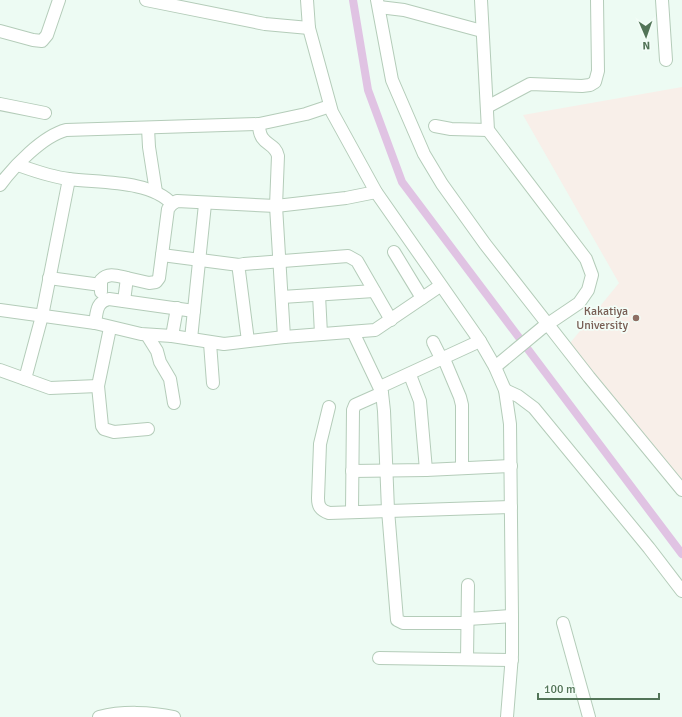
<svg xmlns="http://www.w3.org/2000/svg" width="682" height="717" viewBox="0 0 682 717" font-family="Signika,sans-serif">
	<style>
		.education { fill: #f8efe9 }
		.lines { fill: none; stroke-linecap: round; stroke-linejoin: round }
		.canal { stroke: #e0c3e3; stroke-width: 8 }
		.minor-casing { stroke: #b4ccb9; stroke-width: 14 }
		.minor { stroke: #fff; stroke-width: 12 }
		.education-dot { fill: #8d6e63; stroke: #f3fdf7; stroke-width: 1.5 }
		.labels { text-anchor: middle; dominant-baseline: central; stroke-width: 3.5; stroke-linejoin: round; paint-order: stroke }
		.education-label { font-size: 12px; fill: #785e54; stroke: #f3fdf7; text-anchor: end }
	</style>
	<rect width="100%" height="100%" fill="#edfbf3"/>
	<path class="education" d="M682 87V496L562 353 619 283 523 115Z"/>
	<g class="lines">
		<path class="canal" d="M353 0 368 90 402 182 682 554"/>
		<defs>
			<g id="minor">
				<path d="M146 0 265 24 309 28"/>
				<path d="M307 0 309 28 332 112 376 192 480 341 495 367 505 390 510 424 512 616V655L507 717"/>
				<path d="M377 0 392 80 424 154 442 184 485 244 589 377 682 490"/>
				<path d="M481 0 488 130 586 259 592 275 588 290 579 303 542 328 495 367"/>
				<path d="M662 0 666 60"/>
				<path d="M379 7 404 10 482 31"/>
				<path d="M0 31 33 40 42 41 47 35 59 0"/>
				<path d="M0 104 45 113"/>
				<path d="M487 107 530 84 582 86 590 85 595 82 598 71 597 0"/>
				<path d="M259 124C259 147 275 141 278 156L276 206 284 337"/>
				<path d="M435 126 451 129 488 130"/>
				<path d="M148 128 149 147 156 192"/>
				<path d="M18 165C35 171 51 177 69 179 99 183 151 180 172 204"/>
				<path d="M0 185C14 166 43 136 66 130L259 124 306 114 330 106"/>
				<path d="M394 252 422 298"/>
				<path d="M162 255 239 265"/>
				<path d="M49 278 101 285"/>
				<path d="M101 292V280C108 272 118 276 127 278"/>
				<path d="M319 295 321 334"/>
				<path d="M282 297 374 291"/>
				<path d="M124 301 127 278 149 283 156 282 159 278 168 209 172 204 177 201 276 206 346 198 376 192"/>
				<path d="M0 310 95 323 141 334 172 336 224 344 284 337 375 330 440 286"/>
				<path d="M95 323C97 312 96 302 109 299L194 311"/>
				<path d="M110 328 98 386 102 426 104 429 114 432 148 429"/>
				<path d="M353 332 382 393 384 411 388 510 397 620 403 623H467"/>
				<path d="M147 335 157 351 160 362 170 379 174 403"/>
				<path d="M172 336 177 308"/>
				<path d="M191 339 205 204"/>
				<path d="M248 341 239 271V265L244 264 348 256 357 261 391 320"/>
				<path d="M433 342 442 360"/>
				<path d="M210 343 213 383"/>
				<path d="M444 359 460 397 462 405V468"/>
				<path d="M0 370 50 388 98 386"/>
				<path d="M410 375 420 401 426 470"/>
				<path d="M25 379 42 316 69 179"/>
				<path d="M380 387 480 341"/>
				<path d="M505 390 518 396 534 408 649 548 682 591"/>
				<path d="M329 407 320 444 318 498C318 506 320 510 329 513L511 507"/>
				<path d="M352 471 426 470 511 466"/>
				<path d="M352 511 353 410 355 405 382 393"/>
				<path d="M468 619 512 616"/>
				<path d="M563 623 589 717"/>
				<path d="M379 658 512 660"/>
				<path d="M467 659 468 585"/>
				<path d="M99 717C122 711 151 712 174 717"/>
			</g>
		</defs>
		<use href="#minor" class="minor-casing"/>
		<use href="#minor" class="minor"/>
	</g>
	<circle class="education-dot" cx="636" cy="318" r="4"/>
	<g class="labels">
		<g class="education-label">
			<text x="628" y="311">Kakatiya<tspan x="628" dy="14">University</tspan></text>
		</g>
	</g>
	<g transform="translate(646 36) rotate(178)" stroke="#f3fdf7" stroke-width="3" paint-order="stroke">
	<path d="M0-3L7 15L0 10L-7 15Z" fill="#527457"/>
	<text y="-6" font-size="11" font-weight="bold" text-anchor="middle" fill="#527457">N</text>
	</g>
	<path d="M538 693v6h121v-6" fill="none" stroke="#527457" stroke-width="2"/>
	<text x="544" y="693" font-size="12" fill="#527457" stroke="#f3fdf7" stroke-width="3" paint-order="stroke">100 m</text>
</svg>
